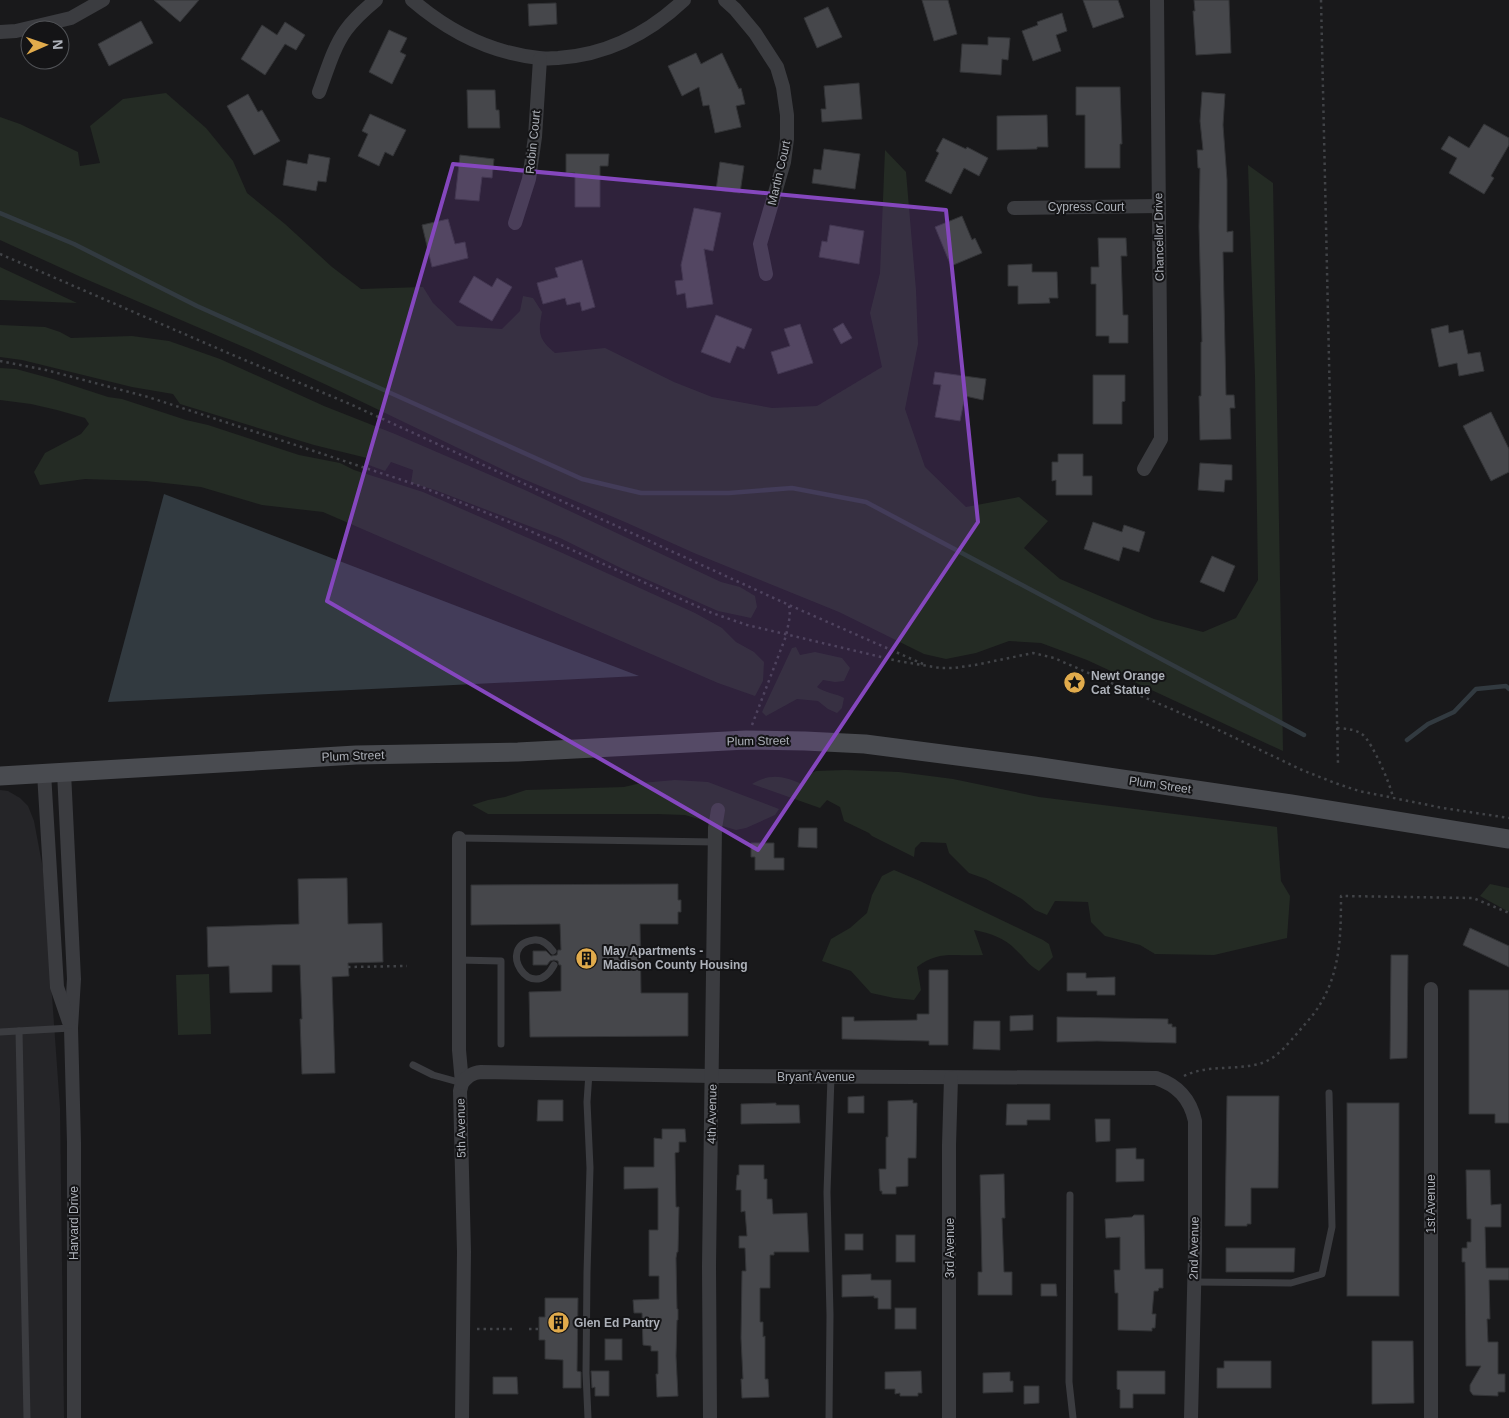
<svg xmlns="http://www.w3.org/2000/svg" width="1509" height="1418" viewBox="0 0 1509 1418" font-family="Helvetica,sans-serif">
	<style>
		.built { fill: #252528 }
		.green { fill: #242b24 }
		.water { fill: #323a40 }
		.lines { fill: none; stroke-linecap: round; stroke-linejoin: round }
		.stream { stroke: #323a40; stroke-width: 4.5 }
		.building { fill: #46474b; stroke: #333437 }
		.path { stroke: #414347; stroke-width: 2.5; stroke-dasharray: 2.5 4; stroke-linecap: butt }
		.lane { stroke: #3b3c40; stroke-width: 7 }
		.street { stroke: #3b3c40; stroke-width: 14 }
		.secondary { stroke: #494b50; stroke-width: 19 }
		.marked { fill: #8547be; fill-opacity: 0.2; stroke: #8547be; stroke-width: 4; stroke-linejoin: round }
		.labels { text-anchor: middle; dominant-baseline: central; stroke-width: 4; stroke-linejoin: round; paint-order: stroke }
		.street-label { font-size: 12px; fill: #adb1b9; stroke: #141416 }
		.poi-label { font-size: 12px; font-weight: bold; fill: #adb1b9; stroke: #141416; text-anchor: start }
	</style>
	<rect width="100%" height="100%" fill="#19191b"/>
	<path class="built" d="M0 790 8 791 20 798 28 806 34 821 43 869 60 1108 64 1418H0Z"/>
	<g class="green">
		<path d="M166 93 206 128 233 161 247 193 285 224 332 267 361 289 423 287 433 303 457 326 502 329 520 311 523 296 533 298 542 312C538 333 538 339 555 353L605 348 674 382 712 397 772 408 817 406 882 367 870 313 880 273 885 150 906 172 916 290 918 344 905 409 925 467 966 507 1019 497 1048 521 1024 548 1060 579 1154 619 1203 632 1236 618 1258 580 1255 377 1248 165 1273 183 1283 751 1087 660 1041 643 1009 641 976 653 946 659 924 654 839 612 694 553 625 522 514 475 331 387 253 351 81 277 0 240V117L20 124 78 152 80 166 100 163 90 126 123 99Z"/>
		<path d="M0 267 77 303 0 300Z"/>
		<path d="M0 325 45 327 60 332 71 338 132 336 169 341 220 359 324 406 395 434 525 490 721 582 740 587 755 596 757 607 751 618 718 611 623 569 560 538 435 490 411 483 413 470 391 462 385 471 366 464 367 458 314 445 180 404 173 394 132 387 22 360 0 357Z"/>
		<path d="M0 368 16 369 53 379 108 397 122 399 186 420 208 425 299 455 340 463 354 470 423 492 558 551 695 613 722 628 736 642 754 652 764 662 763 681 755 696 718 683 323 512 262 505 201 487 146 481 85 479 40 485 34 472 45 453 81 434 89 424 85 418 57 410 31 404 0 400Z"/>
		<path d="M796 647 800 655 815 652 842 658 850 668 844 681 835 682 823 680 817 687C825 693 835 693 844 698L842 708 837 713 828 709 818 701 797 699 766 716 762 712 792 648Z"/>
		<path d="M845 770 899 772 953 779 1039 797 1277 827 1281 881 1290 896 1287 938 1214 955 1155 954 1140 945 1105 936 1091 922 1088 902 1055 901 1047 915 1035 910 1022 899 986 879 969 873 949 853 946 843 921 842 915 848 914 857 872 836 869 833 844 821 840 807 827 800 820 808 752 784C771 773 783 776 802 784L808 775 816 771Z"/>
		<path d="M675 780 708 782 779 809 775 815 746 828 736 830 685 815 657 814H488L472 805 488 800 505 797 526 790 624 787 641 783Z"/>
		<path d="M894 870 920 881 1043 940 1049 944 1053 957 1039 971C1027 964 1026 959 1016 950 1005 938 990 933 974 930L983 955C956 957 940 949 917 967L921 990 914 1000 894 998 871 993 851 971 822 961 831 939 850 928 867 913 872 895 882 876Z"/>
		<path d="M1490 884 1509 888V912L1480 896Z"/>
		<path d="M209 974 211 1034 178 1035 176 975Z"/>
	</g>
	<path class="water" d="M164 494 214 513 639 676 108 702Z"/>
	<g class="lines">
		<g class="stream">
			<path d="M0 213 74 244 197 306 582 479 641 493H729L792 488 866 502 1304 735"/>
			<path d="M1407 740 1428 724 1454 712 1476 689 1506 686 1509 689"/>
		</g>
	</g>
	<g class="building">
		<path d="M154 0H199L180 22Z"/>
		<path d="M922 0H948L957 34 934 41Z"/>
		<path d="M1083 0H1118L1124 17 1093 28Z"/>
		<path d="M1194 0H1229L1231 53 1196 55 1193 11H1195Z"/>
		<path d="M556 3 557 24 529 26 528 4Z"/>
		<path d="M828 7 842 37 817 48 804 18Z"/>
		<path d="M1062 13 1067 31 1056 35 1061 51 1033 61 1022 31 1038 25 1037 22Z"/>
		<path d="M141 21 153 43 109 66 98 44Z"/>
		<path d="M285 22 305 35 296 50 285 44 265 75 241 59 262 25 277 35Z"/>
		<path d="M389 30 407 38 400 52 406 55 392 84 369 72Z"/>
		<path d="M988 37 1010 38 1008 60 1002 59 1001 75 960 72 962 44 988 45Z"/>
		<path d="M696 53 701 64 722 53 739 89 741 88 745 104 736 106 741 127 715 133 709 105 703 106 699 87 682 96 668 66Z"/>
		<path d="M859 83 862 119 822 122 821 109H826L824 86Z"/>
		<path d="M1076 87H1120L1122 144H1120V168H1085V115H1076Z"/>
		<path d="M467 90H495L496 110H499L500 128H468Z"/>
		<path d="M1202 92 1225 94 1223 125 1227 180V232L1233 231V252H1223L1226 395H1234L1235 408H1230L1231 439 1200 440 1199 396H1201V342H1202L1199 227 1200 168H1198L1197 150H1203L1200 121Z"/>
		<path d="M248 94 258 112 262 110 280 141 254 155 227 106Z"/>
		<path d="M370 114 406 130 393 156 385 152 379 166 358 156 368 134 362 131Z"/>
		<path d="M1047 115 1048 147H1037V149L997 150V116Z"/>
		<path d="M1484 124 1509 138V145L1491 176 1494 178 1484 194 1449 173 1457 158 1441 149 1449 136 1469 148Z"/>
		<path d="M943 138 966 149 967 147 988 158 979 176 964 168 951 194 925 181 939 153 936 151Z"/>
		<path d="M824 149 860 154 855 189 812 183 814 169 821 170Z"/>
		<path d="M309 154 330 158 326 182 318 181 316 191 283 185 287 160 307 164Z"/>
		<path d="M566 154H609L608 166H600V207H575V173H566Z"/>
		<path d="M460 155 494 159 492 178 482 177 479 201 455 199Z"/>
		<path d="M720 162 744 166 740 193 716 190Z"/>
		<path d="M694 208 721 213 713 251 704 249 713 304 687 308 685 293 677 295 675 281 683 280 681 265Z"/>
		<path d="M962 216 972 240 975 238 982 253 951 266 935 227Z"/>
		<path d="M448 219 455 244 465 242 468 258 432 267 422 225Z"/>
		<path d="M830 225 864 231 859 264 819 257 822 241 827 242Z"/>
		<path d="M1098 238H1126L1127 256H1121L1123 315H1128V343H1109V336H1096V284H1091V267H1099Z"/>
		<path d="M582 260 595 307 582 311 580 302 567 305 565 298 543 304 537 283 558 277 555 268Z"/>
		<path d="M1032 264V272H1057L1058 298H1049L1050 303 1018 304V286H1008V265Z"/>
		<path d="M474 276 492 287 497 278 512 287 492 321 459 302Z"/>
		<path d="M716 315 752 329 744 349 737 346 730 363 701 352Z"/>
		<path d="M843 323 852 338 841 344 833 329Z"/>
		<path d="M800 324 813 363 778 374 771 352 790 346 784 329Z"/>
		<path d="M1448 325 1449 333 1463 330 1468 354 1480 352 1484 371 1459 376 1457 363 1439 367 1431 329Z"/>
		<path d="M935 372 986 379 983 400 965 396 960 421 935 417 941 385 933 384Z"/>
		<path d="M1093 375H1125V401L1122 402V424H1093Z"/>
		<path d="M1491 412 1509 449V472L1491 481 1463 426Z"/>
		<path d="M1058 454H1083V476H1092V495H1056V480L1052 481V462H1058Z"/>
		<path d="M1200 463 1232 465V480H1225L1224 492 1198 490Z"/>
		<path d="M1093 522 1122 532 1124 525 1145 532 1139 552 1123 547 1119 561 1084 549Z"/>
		<path d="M1212 556 1235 566 1224 592 1200 582Z"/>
		<path d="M799 828H817V848L798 847Z"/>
		<path d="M751 843H774V858H784V870H755V857H751Z"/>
		<path d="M347 878 348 924 382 923 383 962 348 963 349 976 332 977 335 1073 302 1074 300 1019H302L300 965H272V992L230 993 229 966 208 967 207 927 299 924 298 879Z"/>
		<path d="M678 884V900H681V912H678V924H640L641 993H688V1036L530 1037 529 992 561 991V965H559L558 961 554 960 550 961 547 965H533V951H546L551 956 557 955 558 950H561L560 924 471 925V885Z"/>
		<path d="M1470 928 1509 946V967L1463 945Z"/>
		<path d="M1391 955H1408L1407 1058 1390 1059Z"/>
		<path d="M929 970H948V1045H929V1041L842 1039V1017H854V1021L917 1020V1014H929Z"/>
		<path d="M1067 973H1086V978L1115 977V995H1097V991H1067Z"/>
		<path d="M1469 990H1509V1123H1495V1114H1469Z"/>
		<path d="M1033 1015V1030L1010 1031V1016Z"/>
		<path d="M1057 1017 1168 1019V1024H1172V1027H1176V1043L1097 1041 1057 1042Z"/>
		<path d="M974 1021H1000V1050L973 1049Z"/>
		<path d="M864 1096V1113H848V1097Z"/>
		<path d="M1227 1096H1279L1278 1188H1251V1224H1247V1226H1225Z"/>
		<path d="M538 1100H563V1121H537Z"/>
		<path d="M913 1100V1103H917L916 1158H908V1186L896 1187V1194H882V1191H880L879 1169H886V1137H888V1101Z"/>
		<path d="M776 1103V1105H799L800 1123 741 1124V1104Z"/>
		<rect x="1347" y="1103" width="52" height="193"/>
		<path d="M1007 1104H1050V1120H1027V1125H1006Z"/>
		<path d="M1095 1119H1110V1141L1096 1142Z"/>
		<path d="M662 1129H685L686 1142H679V1152L675 1153 676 1207H679L678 1252H677L676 1258 677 1309H678V1320H677L676 1356 678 1396 657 1397 656 1374H658V1351H651V1346L643 1345 642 1313H634L633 1300 659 1299V1276H649V1230H658V1188L624 1189V1167H654V1138L662 1139Z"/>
		<path d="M1136 1148V1159H1144V1181L1116 1182V1149Z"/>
		<path d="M739 1165H764V1179H767V1199H772L773 1214 807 1213 809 1252H774V1255H770V1288H760V1322H763V1337L765 1336V1379H768L769 1397 742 1398 741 1379H743L741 1338 742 1271H746L745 1248H739V1236H747L745 1211 741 1212V1190H736L737 1175H739Z"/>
		<path d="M1466 1170H1490L1491 1205 1501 1204V1227H1485L1486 1268H1509V1280H1489L1490 1319H1487L1488 1342H1498V1374H1505V1392H1498V1396L1473 1395 1470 1391V1385L1481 1366H1466L1465 1262H1462V1248H1467V1242H1471V1219H1467Z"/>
		<path d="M1004 1174 1005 1218H1002L1004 1272H1012V1295H978V1272H982L980 1175Z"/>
		<path d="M1134 1215H1144L1145 1269H1163V1288H1159L1158 1291H1154L1152 1314H1156L1155 1328H1152V1331L1118 1330V1293H1115L1114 1270H1120V1237L1106 1238 1105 1219 1132 1217Z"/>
		<rect x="845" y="1234" width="18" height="16"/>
		<rect x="896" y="1235" width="19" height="27"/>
		<path d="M1226 1248H1295L1294 1272H1226Z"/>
		<path d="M871 1274V1280H891V1309H878V1298H874V1296L842 1297V1275Z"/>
		<path d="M1041 1284H1056L1057 1296H1041Z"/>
		<path d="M545 1298H578L577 1371 581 1372V1388H563V1360L545 1359V1340H539V1317H545Z"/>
		<rect x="895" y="1308" width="21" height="21"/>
		<rect x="605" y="1339" width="17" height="21"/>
		<path d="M1372 1341H1413L1414 1403 1372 1404Z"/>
		<path d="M1224 1361H1271V1388H1217V1368H1224Z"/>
		<path d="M591 1371H609V1396H595V1387L592 1388Z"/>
		<path d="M921 1371 922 1393H918V1396H900V1393L895 1394V1389H885V1372Z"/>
		<path d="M1117 1371H1165V1394H1133V1408H1120V1390L1117 1389Z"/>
		<path d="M1010 1372V1381H1013V1392L983 1393V1373Z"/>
		<path d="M493 1377H517L518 1394H493Z"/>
		<path d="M1024 1386H1039V1403L1024 1404Z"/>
	</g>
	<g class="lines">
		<g class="path">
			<path d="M1321 0 1338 764"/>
			<path d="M0 254 235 356 350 404 789 605 923 664"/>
			<path d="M0 361 46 370 148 397 259 433 417 485 519 526 712 613 747 625 898 661 940 668H954L975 665 1033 653 1054 658 1208 725 1302 770 1335 783 1359 791 1443 808 1509 818"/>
			<path d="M752 725 786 636 790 616 789 605"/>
			<path d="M1337 728C1347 729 1356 729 1363 735 1372 742 1391 785 1393 798"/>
			<path d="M348 967 407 966"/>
			<path d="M1184 1076C1208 1064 1236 1071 1262 1063 1275 1059 1286 1046 1294 1037 1300 1030 1306 1023 1312 1016 1340 980 1341 940 1341 896L1473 898 1509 913"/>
			<path d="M477 1329H513"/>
			<path d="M529 1329H539"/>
		</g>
		<g class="lane">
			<path d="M459 838 715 842"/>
			<path d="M553 951C548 944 542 939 534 940 494 945 532 1006 554 965"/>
			<path d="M459 960 501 961V1044"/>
			<path d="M19 1031 27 1418"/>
			<path d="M0 1032 71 1028"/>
			<path d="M413 1065 433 1075 462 1083"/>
			<path d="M1070 1195 1069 1382 1073 1418"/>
			<path d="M1194 1282 1291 1283 1322 1274 1332 1227 1329 1093"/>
			<path d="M588 1418 586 1373 587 1273 590 1168 587 1102 589 1073"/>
			<path d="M829 1418 830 1315 827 1192 831 1077"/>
		</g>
		<g class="street">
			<path d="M412 0C448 31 491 53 539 58 545 59 552 58 558 58 607 55 649 33 684 0"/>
			<path d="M725 0 735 9 755 33 777 67 783 87 787 115V139L784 162 760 244 766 274"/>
			<path d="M0 32 16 31 71 18 103 0"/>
			<path d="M319 92C327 71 333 48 346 30 354 19 365 9 376 0"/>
			<path d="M1014 208 1159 206"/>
			<path d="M515 223 529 179 535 137 540 59"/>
			<path d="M1144 469 1161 439 1157 0"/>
			<path d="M64 772 74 979 71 1028 74 1143V1418"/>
			<path d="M44 773 57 987 69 1022"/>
			<path d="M459 838V1050L462 1083 460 1091 464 1252 462 1418"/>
			<path d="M1431 989V1418"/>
			<path d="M462 1083C468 1076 472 1073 481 1072L712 1076 1156 1078C1177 1085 1190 1098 1195 1121V1251L1191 1418"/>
			<path d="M710 1418 709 1266 715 828 718 810"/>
			<path d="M949 1418V1145L951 1078"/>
		</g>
		<path class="secondary" d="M0 776 356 755 518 752 746 740 805 741 865 744 1034 766 1291 804 1509 839"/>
	</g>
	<path class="marked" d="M453 164 946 210 978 522 758 850 327 601Z"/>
	<defs>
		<symbol id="sight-disc" viewBox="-11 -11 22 22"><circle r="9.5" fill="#e1ab4c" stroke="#141416"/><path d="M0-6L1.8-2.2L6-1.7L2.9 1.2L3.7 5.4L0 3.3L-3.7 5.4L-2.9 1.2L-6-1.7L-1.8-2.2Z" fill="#111"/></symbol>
		<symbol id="building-disc" viewBox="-11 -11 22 22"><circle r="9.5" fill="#e1ab4c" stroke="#141416"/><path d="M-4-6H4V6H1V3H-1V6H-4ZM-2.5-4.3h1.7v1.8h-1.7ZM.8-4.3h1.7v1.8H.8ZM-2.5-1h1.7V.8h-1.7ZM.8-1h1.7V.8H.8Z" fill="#111"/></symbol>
	</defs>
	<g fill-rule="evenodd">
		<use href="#sight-disc" x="1062" y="670" width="25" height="25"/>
		<use href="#building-disc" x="574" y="946" width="25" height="25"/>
		<use href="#building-disc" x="546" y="1310" width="25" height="25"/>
	</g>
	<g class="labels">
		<g class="street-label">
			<text transform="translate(533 142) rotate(-84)">Robin Court</text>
			<text transform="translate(779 173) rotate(-77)">Martin Court</text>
			<text x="1086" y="207">Cypress Court</text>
			<text transform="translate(1159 237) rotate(-91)">Chancellor Drive</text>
			<text transform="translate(758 741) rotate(-1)">Plum Street</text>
			<text transform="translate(353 756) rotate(-2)">Plum Street</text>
			<text transform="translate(1160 785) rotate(8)">Plum Street</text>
			<text x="816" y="1077">Bryant Avenue</text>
			<text transform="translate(712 1114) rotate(-89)">4th Avenue</text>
			<text transform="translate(461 1128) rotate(-91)">5th Avenue</text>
			<text transform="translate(1431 1204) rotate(-90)">1st Avenue</text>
			<text transform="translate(74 1223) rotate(-90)">Harvard Drive</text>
			<text transform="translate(950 1248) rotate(-90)">3rd Avenue</text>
			<text transform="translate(1194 1248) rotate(-89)">2nd Avenue</text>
		</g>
		<g class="poi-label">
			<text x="1091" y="676">Newt Orange<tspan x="1091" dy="14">Cat Statue</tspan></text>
			<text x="603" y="951">May Apartments -<tspan x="603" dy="14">Madison County Housing</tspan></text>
			<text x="574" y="1323">Glen Ed Pantry</text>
		</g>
	</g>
	<g transform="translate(45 45) rotate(88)"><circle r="24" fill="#141416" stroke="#515357"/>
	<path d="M0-4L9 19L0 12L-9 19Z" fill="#e1ab4c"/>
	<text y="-8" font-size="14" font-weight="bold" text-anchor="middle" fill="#adb1b9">N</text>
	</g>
</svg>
